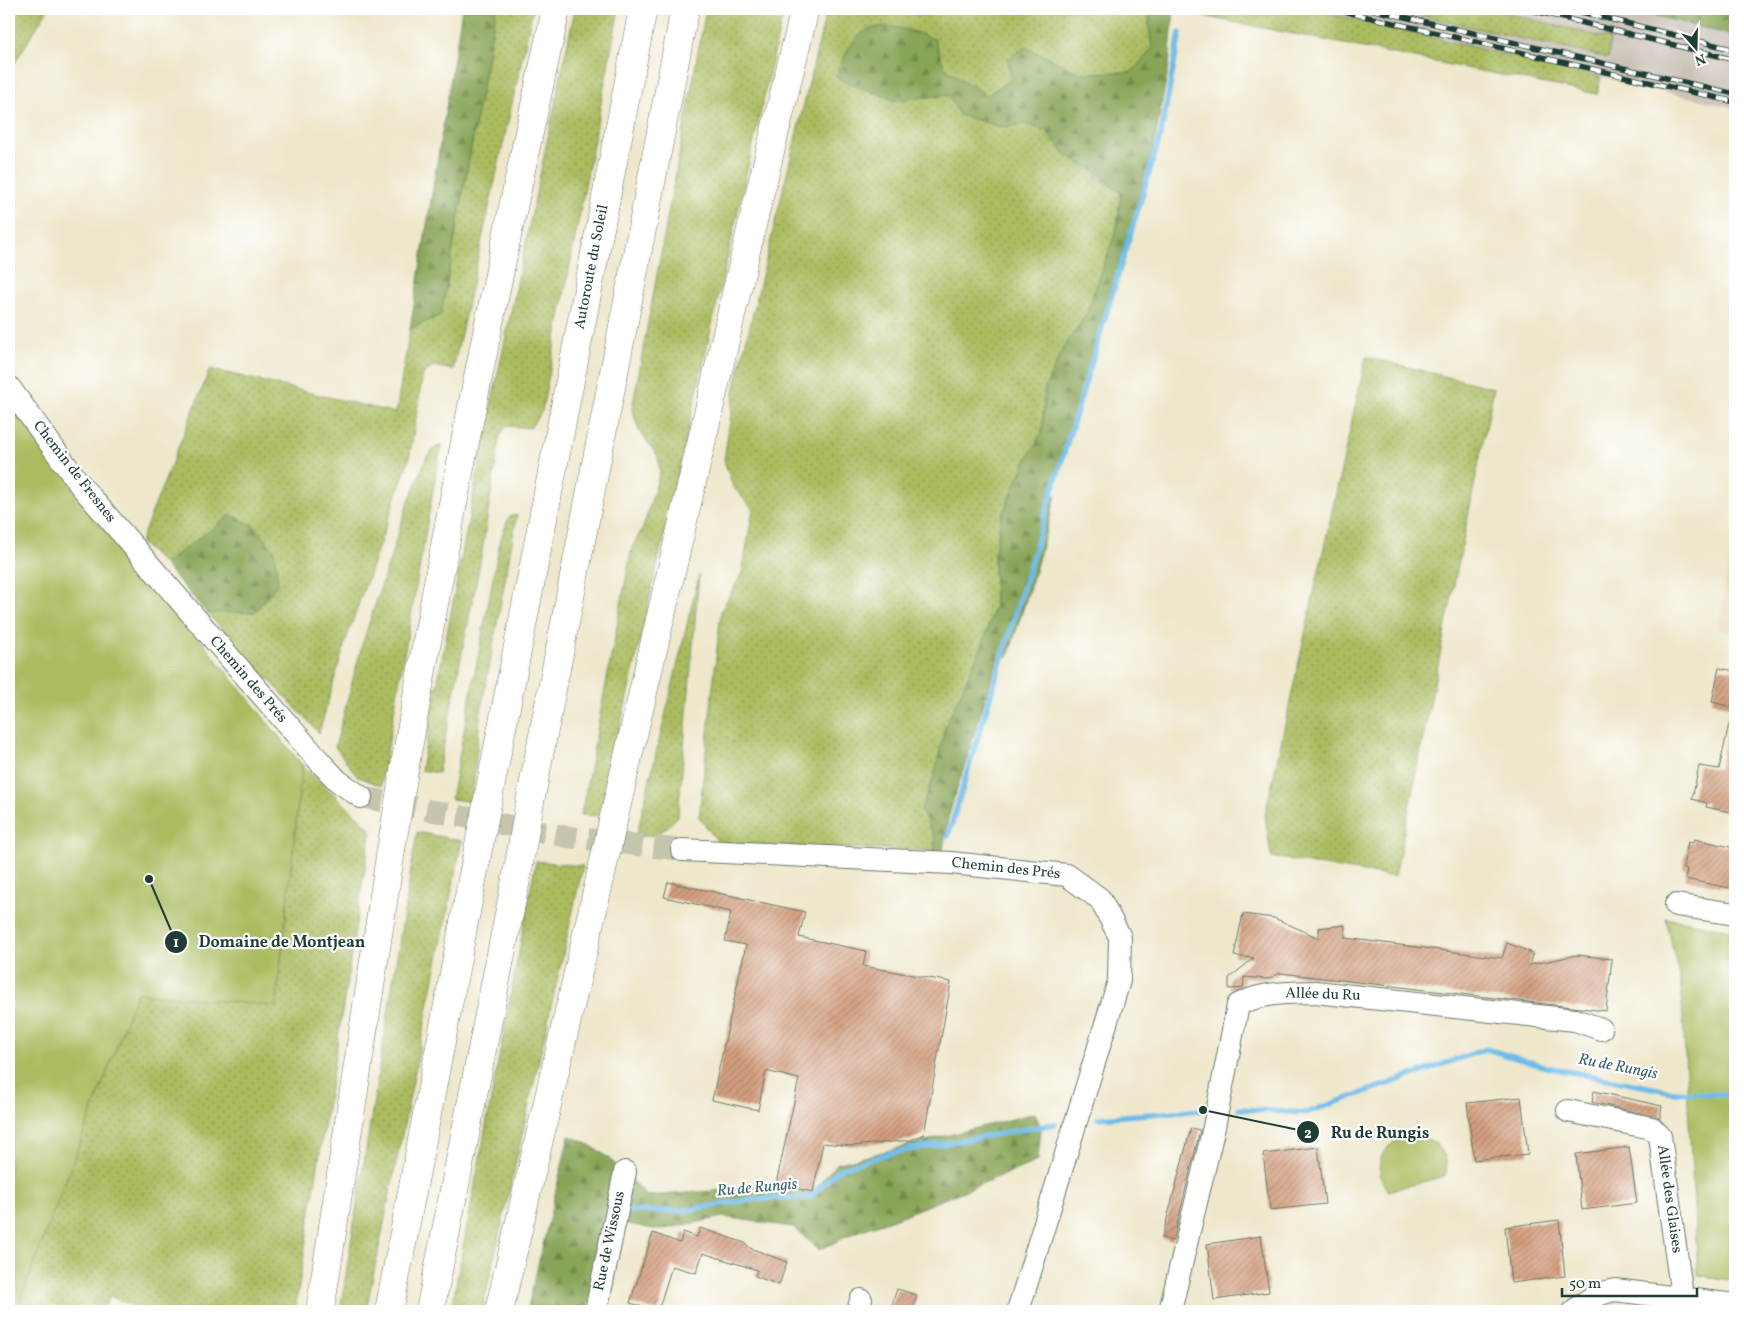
<svg xmlns="http://www.w3.org/2000/svg" width="1744" height="1320" viewBox="0 0 1744 1320" font-family="Vollkorn,serif">
	<style>
		.built { fill: #ebd8ba }
		.industrial { fill: #cbc3b8 }
		.grass { fill: url(#grass-dots); stroke: #657c4a }
		.forest { fill: url(#forest-firs); stroke: #547045 }
		.park { fill: #abbc60; stroke: #657c4a }
		.lines { fill: none; stroke-linecap: round; stroke-linejoin: round }
		.stream { stroke: #6ebbe7; stroke-width: 5.5 }
		.building { fill: url(#building-hatch) }
		.minor-tunnel { stroke: #c5c5ad; stroke-width: 22; stroke-dasharray: 22 11; stroke-linecap: butt }
		.minor-casing { stroke: #677869; stroke-width: 24 }
		.highway-casing { stroke: #677869; stroke-width: 29 }
		.minor { stroke: #fff; stroke-width: 22 }
		.highway { stroke: #fff; stroke-width: 28 }
		.rail-casing { stroke: #1f3d34; stroke-width: 5.5 }
		.rail { stroke: #fff; stroke-width: 4; stroke-dasharray: 11; stroke-linecap: butt }
		.highway-bridge-casing { stroke: #677869; stroke-width: 29; stroke-linecap: butt }
		.highway-bridge { stroke: #fff; stroke-width: 28 }
		.labels { text-anchor: middle; dominant-baseline: central; stroke-width: 4.5; stroke-linejoin: round; paint-order: stroke }
		.street-label { font-size: 15px; fill: #1f3d34; stroke: #fff }
		.water-label { font-size: 16px; font-style: italic; fill: #37636a; stroke: #fff }
		.leader { fill: none; stroke: #1f3d34; stroke-width: 2 }
		.callout-dot { fill: #1f3d34; stroke: #fff; stroke-width: 2 }
		.mark-label { font-size: 15px; text-anchor: middle; font-weight: bold; fill: #fff }
		.callout-label { font-size: 16px; text-anchor: middle; font-weight: bold; fill: #1f3d34; stroke: #fff; stroke-width: 4.5; stroke-linejoin: round; paint-order: stroke }
	</style>
	<defs>
		<pattern id="grass-dots" width="8" height="8" patternUnits="userSpaceOnUse" patternTransform="scale(1.25)"><rect width="8" height="8" fill="#abbc60"/><path d="M2 2h.1M6 6h.1" fill="none" stroke="#8b9a50" stroke-width="1.8" stroke-linecap="round"/></pattern>
		<pattern id="forest-firs" width="22" height="20" patternUnits="userSpaceOnUse" patternTransform="scale(1.25)"><rect width="22" height="20" fill="#88a456"/><path d="M5 1l3.5 6h-7zM16 11l3.5 6h-7z" fill="#6f8748"/></pattern>
		<pattern id="building-hatch" width="6" height="6" patternUnits="userSpaceOnUse" patternTransform="scale(1.25)"><rect width="6" height="6" fill="#d49f7f"/><path d="M-1 1l2-2M0 6l6-6M5 7l2-2" fill="none" stroke="#ab8369"/></pattern>
	</defs>
	<rect width="100%" height="100%" fill="#fff"/>
	<filter id="ink" filterUnits="userSpaceOnUse"><feTurbulence type="fractalNoise" baseFrequency=".02" numOctaves="2"/><feDisplacementMap in="SourceGraphic" scale="10" xChannelSelector="R" yChannelSelector="G"/><feConvolveMatrix kernelMatrix="1 2 1 2 8 2 1 2 1" color-interpolation-filters="sRGB"/></filter>
	<filter id="wash" filterUnits="userSpaceOnUse"><feTurbulence type="fractalNoise" baseFrequency=".0096" numOctaves="4" result="noise"/><feDisplacementMap in="SourceGraphic" scale="20" xChannelSelector="R" yChannelSelector="G"/><feGaussianBlur stdDeviation="1.12" result="paint"/><feColorMatrix in="noise" values="0 0 0 0 0 0 0 0 0 0 0 0 0 0 0 0 0 1.4 0 .05"/><feComposite in="paint" operator="in"/></filter>
	<g filter="url(#wash)">
		<rect width="100%" height="100%" fill="#eee7cb"/>
		<path class="built" d="M1735 525V633L1718 629Z"/>
		<path class="industrial" d="M1310 9H1628L1735 36V108Z"/>
		<g class="grass">
			<path d="M9 9H48L9 72Z"/>
			<path d="M496 9H533L453 370 434 366 423 374 409 460 345 643 319 733 207 613 254 612 274 550 253 525 231 515 164 564 140 542 210 369 396 413 410 329 441 315Z"/>
			<path d="M575 9H619L542 411 530 428 506 426 500 436 481 558 438 773 421 770 482 449Z"/>
			<path d="M706 9H784L600 816 581 815 632 547 643 528 660 472 658 456 639 431 632 409Z"/>
			<path d="M827 9H1151L1149 23 1152 49 1132 72 1080 73 1025 47 1011 80 987 95 945 69 934 39 836 77 894 100 949 95 1002 127 1025 124 1047 131 1063 152 1121 193 1117 229 1086 315 1064 347 1045 388 1042 432 1025 463 1001 518 994 557 995 605 983 644 945 727 935 774 921 809 935 838V851L726 844 717 841 699 817 721 611 742 573 753 509 733 487 724 460 735 387Z"/>
			<path d="M1176 9H1310L1601 77 1597 94 1197 15Z"/>
			<path d="M1392 9H1491L1610 39 1608 58Z"/>
			<path d="M1366 357 1494 388 1395 877 1271 857 1265 815Z"/>
			<path d="M441 445 381 786 357 776 335 747 362 645 407 506 427 456 435 448Z"/>
			<path d="M517 515 480 716 472 802 451 799 500 541 509 517Z"/>
			<path d="M699 575 678 816C663 832 659 836 636 837Z"/>
			<path d="M302 765 371 829 295 1311H144L110 1296 102 1311H16L137 993 276 1005Z"/>
			<path d="M417 832 462 841 366 1311H340Z"/>
			<path d="M536 861 583 866 482 1311H451Z"/>
		</g>
		<g class="forest">
			<path d="M462 9H496L441 315 410 329Z"/>
			<path d="M1151 9H1174L1169 64 1153 150 1050 494 1056 496 1035 571 1008 657 999 655 948 818 943 850 935 851V838L921 810 935 774 945 727 983 644 995 605 994 557 1001 518 1025 463 1042 432 1045 388 1064 347 1086 315 1117 229 1121 193 1099 175 1063 152 1047 131 1025 124 1002 127 959 115 949 95 894 100 836 78C855 19 880 18 934 39L945 69 987 95 1011 80 1008 59 1025 47 1080 73 1132 72 1152 49 1149 23Z"/>
			<path d="M1628 9H1735V36Z"/>
			<path d="M231 515 253 525 274 550 278 583 255 612 207 613 164 564Z"/>
			<path d="M1035 1113 1041 1128 1038 1161 899 1217 857 1232 819 1250 793 1227 723 1217 659 1230 607 1220 587 1311H527L569 1136C597 1143 628 1175 647 1196L761 1187 812 1193 836 1164Z"/>
		</g>
		<g class="park">
			<path d="M9 405 302 765 276 1006 137 993 16 1311H9Z"/>
			<path d="M1666 918 1735 931V1281L1698 1275 1681 986Z"/>
			<path d="M1416 1135C1437 1140 1451 1154 1445 1176L1388 1191C1368 1164 1385 1138 1416 1135Z"/>
		</g>
		<g class="lines">
			<g class="stream">
				<path d="M948 836 1161 133 1180 33"/>
				<path d="M1239 1109 1306 1113 1486 1049 1546 1067 1673 1092 1735 1095"/>
				<path d="M1098 1118 1203 1110"/>
				<path d="M626 1211H682L753 1199 810 1197 839 1169 890 1153 1055 1124"/>
			</g>
		</g>
		<g id="blocks">
			<g class="building">
				<path d="M1719 668 1735 671V708L1712 702Z"/>
				<path d="M1729 724 1735 725V813L1706 807 1707 803 1692 799 1699 766 1719 769Z"/>
				<path d="M1694 839 1735 848V889L1685 879 1687 869 1683 868 1688 842 1693 843Z"/>
				<path d="M668 882 805 912 799 937 866 951 863 966 951 982 924 1134 911 1140 852 1146 823 1143 813 1192 776 1184 799 1079 766 1071 758 1110 712 1100 746 945 725 941 731 912 664 897Z"/>
				<path d="M1243 914 1274 918 1319 938V928L1345 925V938L1502 958 1507 943 1533 953 1529 965 1577 955 1612 959 1606 1011 1280 973 1268 979 1244 977 1243 988 1229 989V978L1254 958 1234 956Z"/>
				<path d="M1594 1091 1662 1106 1660 1118 1592 1102Z"/>
				<path d="M1521 1097 1528 1154 1474 1160 1467 1103Z"/>
				<path d="M1191 1128 1200 1130 1173 1241 1162 1238Z"/>
				<path d="M1318 1147 1325 1204 1270 1210 1263 1154Z"/>
				<path d="M1629 1147 1637 1203 1582 1210 1576 1154Z"/>
				<path d="M1559 1220 1565 1276 1511 1283 1505 1227Z"/>
				<path d="M700 1228 745 1243 750 1248 787 1262 779 1285 755 1276 757 1270 703 1253 696 1273 672 1266 658 1311 630 1303 653 1233 680 1243 683 1232 697 1237Z"/>
				<path d="M1261 1236 1269 1292 1214 1300 1207 1244Z"/>
				<path d="M897 1289 917 1295 912 1311H890Z"/>
			</g>
		</g>
	</g>
	<g filter="url(#ink)">
		<use href="#blocks" fill-opacity="0" stroke="#677869" stroke-width="1"/>
		<g class="lines">
			<path class="minor-tunnel" d="M361 797 568 837 682 850"/>
			<defs>
				<g id="minor">
					<path d="M9 387 81 486 321 763 338 781 361 797"/>
					<path d="M682 850 951 863 1067 875 1100 899 1120 937 1119 981 1018 1311"/>
					<path d="M1676 905 1735 914"/>
					<path d="M1568 1111 1652 1128 1660 1136 1684 1311"/>
					<path d="M596 1311 625 1172"/>
					<path d="M858 1311 861 1300"/>
					<path d="M1170 1311 1214 1127 1238 1005C1261 992 1289 993 1315 992L1575 1020 1601 1029"/>
					<path d="M1574 1311C1586 1300 1598 1293 1615 1290L1735 1305"/>
				</g>
				<g id="highway">
					<path d="M404 771C448 516 500 262 556 9"/>
					<path d="M487 804 643 9"/>
					<path d="M528 812 685 9"/>
					<path d="M613 821 753 221 805 9"/>
					<path d="M320 1311 391 850"/>
					<path d="M389 1311 476 860"/>
					<path d="M430 1311 519 864"/>
					<path d="M499 1311 602 870"/>
				</g>
			</defs>
			<use href="#minor" class="minor-casing"/>
			<use href="#highway" class="highway-casing"/>
			<use href="#minor" class="minor"/>
			<use href="#highway" class="highway"/>
			<defs>
				<g id="rail">
					<path d="M1333 9 1735 102"/>
					<path d="M1370 9 1735 94"/>
					<path d="M1527 9 1735 60"/>
					<path d="M1569 9 1735 50"/>
				</g>
			</defs>
			<use href="#rail" class="rail-casing"/>
			<use href="#rail" class="rail"/>
			<defs>
				<g id="highway-bridge">
					<path d="M391 850 404 771"/>
					<path d="M476 860 487 804"/>
					<path d="M519 864 528 812"/>
					<path d="M602 870 613 821"/>
				</g>
			</defs>
			<use href="#highway-bridge" class="highway-bridge-casing"/>
			<use href="#highway-bridge" class="highway-bridge"/>
		</g>
	</g>
	<g class="labels">
		<g class="street-label">
			<text transform="translate(592 267) rotate(-79)">Autoroute du Soleil</text>
			<text transform="translate(74 472) rotate(52)">Chemin de Fresnes</text>
			<text transform="translate(248 680) rotate(49)">Chemin des Prés</text>
			<text transform="translate(1006 869) rotate(6)">Chemin des Prés</text>
			<text transform="translate(1323 995) rotate(2)">Allée du Ru</text>
			<text transform="translate(1669 1199) rotate(82)">Allée des Glaises</text>
			<text transform="translate(610 1241) rotate(-78)">Rue de Wissous</text>
		</g>
		<g class="water-label">
			<text transform="translate(1618 1067) rotate(11)">Ru de Rungis</text>
			<text transform="translate(757 1188) rotate(-5)">Ru de Rungis</text>
		</g>
	</g>
	<path class="leader" d="M149 879L176 942M1203 1110L1308 1132"/>
	<g class="callout-dot">
		<circle cx="149" cy="879" r="5"/>
		<circle cx="1203" cy="1110" r="5"/>
		<circle cx="176" cy="942" r="12"/>
		<circle cx="1308" cy="1132" r="12"/>
	</g>
	<g class="mark-label">
		<text x="176" y="947">1</text>
		<text x="1308" y="1138">2</text>
	</g>
	<g class="callout-label">
		<text x="282" y="947">Domaine de Montjean</text>
		<text x="1380" y="1138">Ru de Rungis</text>
	</g>
	<rect width="1744" height="1320" fill="none" stroke="#fff" stroke-width="30"/>
	<g transform="translate(1696 48) rotate(160)" stroke="#ffffff" stroke-width="4" paint-order="stroke">
	<path d="M0-4L9 19L0 12L-9 19Z" fill="#1f3d34"/>
	<text y="-8" font-size="14" font-weight="bold" text-anchor="middle" fill="#1f3d34">N</text>
	</g>
	<path d="M1562 1288v8h135v-8" fill="none" stroke="#1f3d34" stroke-width="2.5"/>
	<text x="1569" y="1288" font-size="15" fill="#1f3d34" stroke="#ffffff" stroke-width="4" paint-order="stroke">50 m</text>
</svg>
